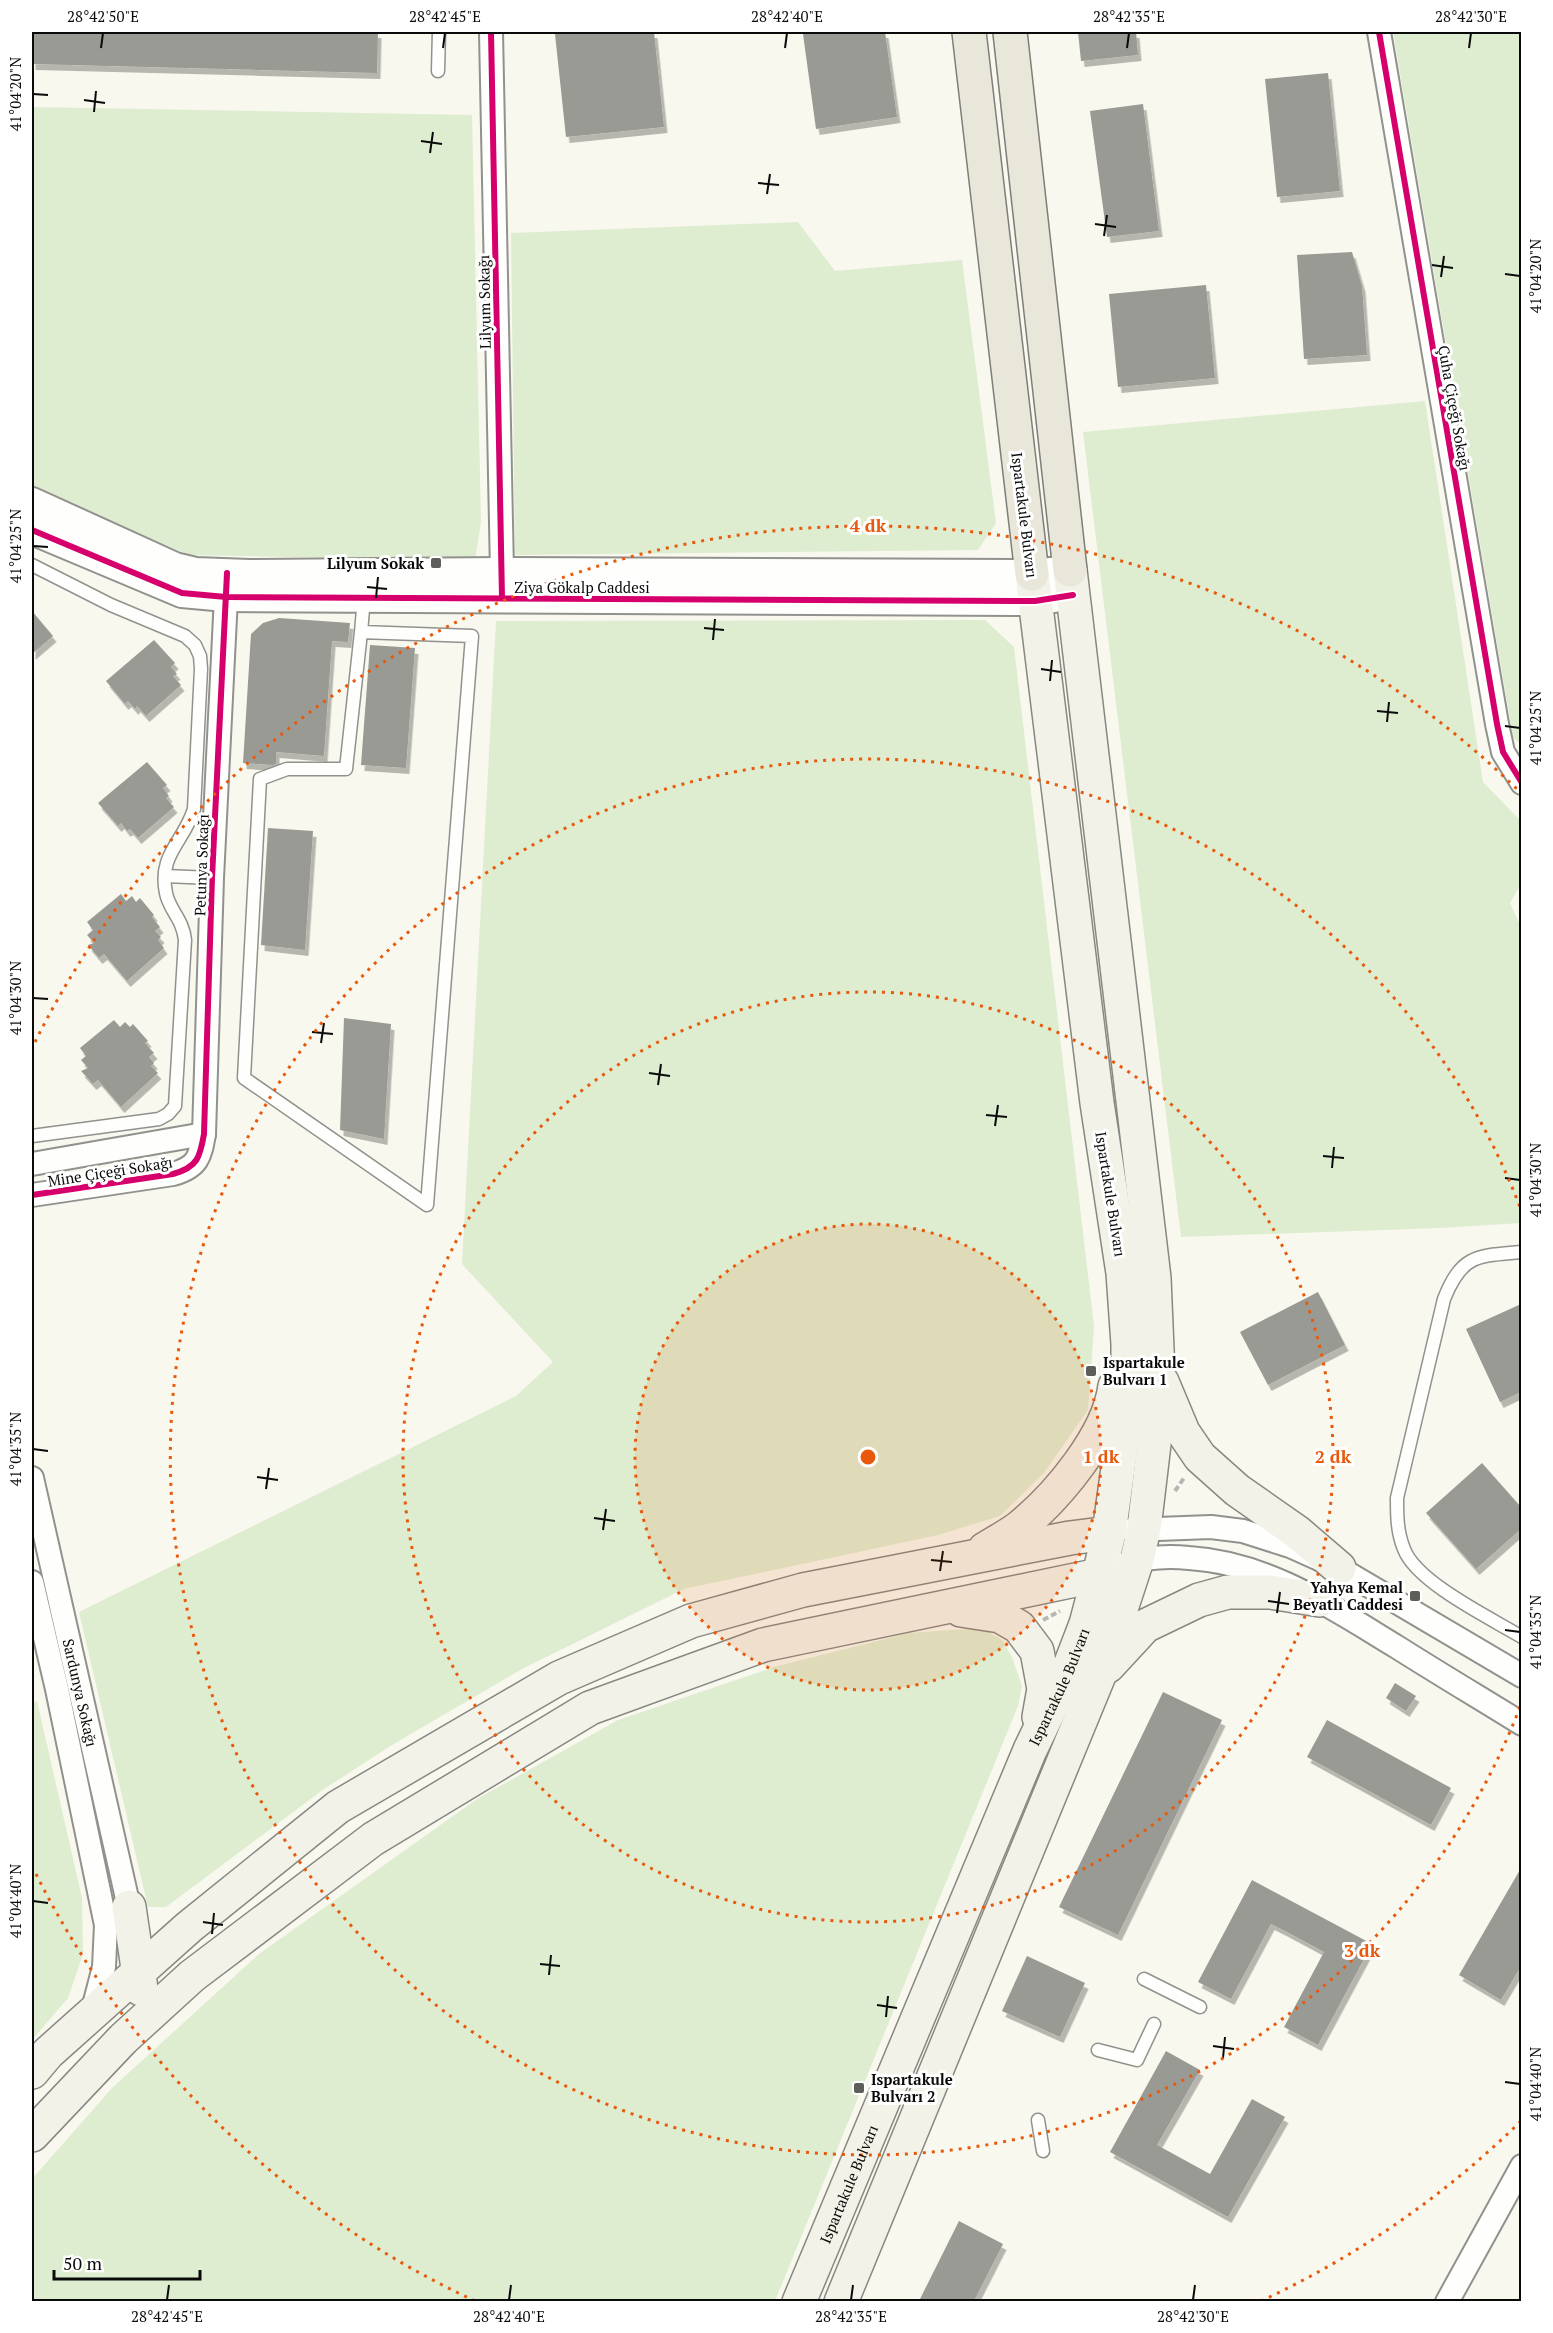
<svg xmlns="http://www.w3.org/2000/svg" width="1553" height="2333" viewBox="0 0 1553 2333" font-family="'PT Serif',serif">
	<style>
		.green { fill: #deecd0 }
		.building { fill: #9a9a94; filter: url(#shadow) }
		.lines { fill: none; stroke-linecap: round; stroke-linejoin: round }
		.service-casing { stroke: #91918d; stroke-width: 15 }
		.minor-casing { stroke: #91918d; stroke-width: 26 }
		.tertiary-casing { stroke: #91918d; stroke-width: 32 }
		.secondary-casing { stroke: #888883; stroke-width: 36 }
		.primary-casing { stroke: #7e7e7a; stroke-width: 36 }
		.path { stroke: #b7b7b5; stroke-width: 4; stroke-dasharray: 6 3; stroke-linecap: butt }
		.service { stroke: #fefefc; stroke-width: 12 }
		.minor { stroke: #fefefc; stroke-width: 22 }
		.tertiary { stroke: #fefefc; stroke-width: 28 }
		.secondary { stroke: #f2f2e8; stroke-width: 33 }
		.primary { stroke: #e9e7d9; stroke-width: 33 }
		.cycleway-casing { stroke: #fff; stroke-width: 10 }
		.cycleway { stroke: #d6006c; stroke-width: 6 }
		.ticks { fill: none; stroke: #0a0a0a; stroke-width: 2 }
		.ring { fill: none; stroke: #e8590c; stroke-width: 3; stroke-dasharray: 3 6 }
		.poi-dot { fill: #5d5d5a; stroke: #fff; stroke-width: 2 }
		.labels { text-anchor: middle; dominant-baseline: central; stroke-width: 6; stroke-linejoin: round; paint-order: stroke }
		.street-label { font-size: 15px; fill: #0a0a0a; stroke: #fff }
		.poi-label { font-size: 15px; font-weight: bold; fill: #0a0a0a; stroke: #fff; text-anchor: end }
		.centre { fill: #e8590c; stroke: #fff; stroke-width: 3 }
		.ring-label { font-size: 18px; text-anchor: middle; font-weight: bold; fill: #e8590c; stroke: #fff; stroke-width: 6; stroke-linejoin: round; paint-order: stroke }
		.neatline { fill: none; stroke: #0a0a0a; stroke-width: 2 }
		.ticks-label { font-size: 15px; text-anchor: middle; fill: #0a0a0a }
	</style>
	<defs>
		<filter id="shadow"><feDropShadow dx="3.5" dy="6" stdDeviation="0" flood-color="#0004"/></filter>
	</defs>
	<rect width="100%" height="100%" fill="#f8f8ee"/>
	<g class="green">
		<path d="M1393 32H1521V745L1513 737Z"/>
		<path d="M32 107 472 115 481 523 475 560 189 555 32 488Z"/>
		<path d="M798 222 835 271 962 260 996 523 978 550 515 555 511 233Z"/>
		<path d="M1425 401 1483 782 1521 821V884L1510 903 1522 930 1521 1223 1440 1228 1181 1237 1083 432Z"/>
		<path d="M985 620 1014 647 1094 1326 1088 1410 1044 1473 1000 1516 938 1535 684 1589 522 1669 392 1745 324 1789 166 1907H148L79 1612 516 1396 553 1362 462 1264 496 621Z"/>
		<path d="M982 1628 1002 1640 1012 1657 1022 1686 1018 1706 775 2301 32 2302V2179L112 2088 259 1954 477 1799 618 1720 774 1667 909 1633Z"/>
		<path d="M37 1701 82 1898 83 1954 68 1998 32 2040V1703Z"/>
	</g>
	<g class="building">
		<path d="M32 32H378L377 73 32 64Z"/>
		<path d="M583 32H654L664 127 566 137 555 34Z"/>
		<path d="M818 32H885L897 117 816 129 803 34Z"/>
		<path d="M1078 32H1136L1138 55 1081 61Z"/>
		<path d="M1328 73 1340 191 1277 197 1265 79Z"/>
		<path d="M1143 104 1159 231 1107 237 1090 111Z"/>
		<path d="M1352 252 1362 286 1367 355 1304 359 1297 255Z"/>
		<path d="M1206 285 1215 378 1118 387 1109 294Z"/>
		<path d="M32 611 53 636 32 654Z"/>
		<path d="M279 618 350 623 348 642 332 641 324 756 276 752V764L273 765 243 763 251 634 263 623Z"/>
		<path d="M154 640 175 663 171 667 177 674 173 676 181 685 146 716 137 706 135 709 128 701 125 704 106 681Z"/>
		<path d="M370 645 415 648 406 768 361 765Z"/>
		<path d="M147 762 167 785 163 788 169 796 166 798 174 807 138 838 130 829 127 831 121 823 118 826 98 803Z"/>
		<path d="M268 828 313 831 305 950 261 945Z"/>
		<path d="M121 894 126 901 132 896 136 902 140 898 154 915 152 917 160 927 155 931 161 937 158 940 164 948 127 981 104 954 99 958 88 945 94 943 87 935 93 930 87 922Z"/>
		<path d="M344 1018 391 1024 384 1139 340 1130Z"/>
		<path d="M114 1020 120 1027 125 1022 130 1027 133 1024 148 1041 145 1043 154 1053 149 1057 154 1063 151 1066 158 1073 121 1107 98 1080 93 1084 81 1071 88 1068 81 1060 86 1056 80 1048Z"/>
		<path d="M1318 1292 1345 1345 1268 1385 1240 1332Z"/>
		<path d="M1521 1304V1392L1500 1402 1466 1329Z"/>
		<path d="M1482 1463 1521 1507V1529L1476 1569 1426 1513Z"/>
		<path d="M1395 1683 1416 1696 1406 1711 1386 1698Z"/>
		<path d="M1163 1692 1222 1720 1118 1935 1059 1907Z"/>
		<path d="M1327 1720 1451 1788 1431 1825 1307 1757Z"/>
		<path d="M1521 1868V1966L1501 2000 1459 1975Z"/>
		<path d="M1252 1880 1372 1944 1318 2045 1284 2027 1324 1952 1285 1931 1271 1924 1231 1999 1198 1982Z"/>
		<path d="M1027 1956 1085 1983 1060 2037 1002 2011Z"/>
		<path d="M1166 2051 1200 2070 1157 2145 1210 2174 1252 2099 1285 2117 1228 2217 1110 2152Z"/>
		<path d="M959 2221 1003 2244 974 2301H919Z"/>
	</g>
	<g class="lines">
		<defs>
			<g id="service">
				<path d="M438 71 439 32"/>
				<path d="M32 565 111 605 185 636 195 645 200 656 201 669 194 809C184 842 158 854 166 893 169 910 183 919 185 940L175 1106 168 1114 159 1119 32 1136"/>
				<path d="M361 632 472 636 427 1205 244 1078 260 779 287 769H346L361 632 364 598"/>
				<path d="M165 876 212 878"/>
				<path d="M1522 1252C1477 1256 1462 1254 1444 1299L1397 1498C1397 1516 1397 1532 1404 1549 1416 1582 1490 1618 1522 1637"/>
				<path d="M1144 1979 1200 2007"/>
				<path d="M1098 2050 1137 2060 1154 2024"/>
				<path d="M1038 2120 1043 2151"/>
			</g>
			<g id="minor">
				<path d="M491 32 502 572"/>
				<path d="M1379 32 1497 724 1503 752 1522 783"/>
				<path d="M32 1164 204 1134"/>
				<path d="M32 1195 173 1174C198 1167 200 1157 204 1134L212 878 226 597"/>
				<path id="s1" d="M32 1478 129 1907"/>
				<path d="M1131 1530 1211 1527 1243 1531 1290 1546 1339 1568 1522 1676"/>
				<path d="M1126 1564C1146 1557 1168 1556 1189 1558 1268 1563 1331 1607 1397 1647 1438 1673 1480 1698 1522 1724"/>
				<path d="M32 1582 57 1689 106 1925 104 1967 92 2013"/>
				<path d="M1447 2302 1522 2166"/>
			</g>
			<g id="tertiary">
				<path d="M32 502 175 567 196 572 249 574 502 572 1032 574 1070 570"/>
				<path d="M32 530 182 593 226 597 1035 601 1073 595"/>
			</g>
			<g id="secondary">
				<path d="M1162 1382 1183 1432 1200 1457 1237 1490 1297 1532 1339 1568"/>
				<path d="M985 1549C996 1542 1010 1535 1020 1527 1058 1496 1109 1435 1115 1386"/>
				<path d="M961 1610 1000 1616 1019 1627 1037 1651 1044 1689 1039 1717"/>
				<path d="M1108 1666 1145 1626 1199 1600 1228 1592H1270L1320 1600"/>
				<path d="M129 1907 141 1989"/>
				<path d="M32 2072 48 2053 189 1927 338 1807 559 1678 691 1621 803 1590 1070 1538 1109 1533"/>
				<path d="M32 2135 123 2039 192 1976 373 1839 590 1708 763 1645 1099 1575"/>
				<path id="s2" d="M799 2302 1030 1750 1068 1671 1086 1624 1099 1575 1109 1533 1120 1454 1128 1392V1344L1123 1273 1097 1103 1032 574"/>
				<path d="M841 2302 1100 1673 1137 1560 1144 1528 1156 1427 1158 1373 1154 1278 1070 570"/>
			</g>
			<g id="primary">
				<path d="M969 32 1032 574"/>
				<path d="M1010 32 1070 570"/>
			</g>
		</defs>
		<use href="#service" class="service-casing"/>
		<use href="#minor" class="minor-casing"/>
		<use href="#tertiary" class="tertiary-casing"/>
		<use href="#secondary" class="secondary-casing"/>
		<use href="#primary" class="primary-casing"/>
		<g class="path">
			<path d="M1175 1491 1184 1478"/>
			<path d="M1043 1620 1060 1611"/>
		</g>
		<use href="#service" class="service"/>
		<use href="#minor" class="minor"/>
		<use href="#tertiary" class="tertiary"/>
		<use href="#secondary" class="secondary"/>
		<use href="#primary" class="primary"/>
		<defs>
			<g id="cycleway">
				<path d="M491 32 502 598"/>
				<path d="M1379 32 1497 724 1503 752 1522 783"/>
				<path d="M32 530 182 593 226 597 1035 601 1073 595"/>
				<path d="M32 1195 173 1174C198 1167 200 1157 204 1134L212 878 227 573"/>
			</g>
		</defs>
		<use href="#cycleway" class="cycleway-casing"/>
		<use href="#cycleway" class="cycleway"/>
	</g>
	<path class="ticks" d="M101 48 103 33M443 48 445 33M785 48 787 33M1127 48 1129 33M1469 48 1471 33M33 94 48 95M84 100 105 103M94 112 96 91M421 141 442 144M430 153 433 132M758 183 779 185M767 194 770 174M1095 224 1116 227M1104 236 1107 215M1432 265 1453 268M1505 274 1520 276M1441 277 1444 256M33 546 48 547M367 587 387 589M376 598 378 577M704 628 724 630M713 640 715 619M1041 669 1061 672M1050 681 1052 660M1377 711 1398 713M1387 722 1389 702M1505 726 1520 728M33 998 48 999M312 1032 333 1034M321 1043 324 1023M649 1073 670 1076M658 1085 661 1064M986 1115 1007 1117M995 1126 998 1105M1323 1156 1344 1158M1332 1168 1334 1147M1505 1178 1520 1180M33 1449 48 1451M257 1477 278 1480M266 1489 269 1468M594 1518 615 1521M603 1530 606 1509M931 1560 952 1562M940 1571 943 1551M1268 1601 1289 1604M1277 1613 1280 1592M1505 1630 1520 1632M33 1901 48 1903M203 1922 223 1925M212 1934 214 1913M540 1964 560 1966M549 1975 551 1955M877 2005 897 2008M886 2017 888 1996M1213 2046 1234 2049M1223 2058 1225 2037M1505 2082 1520 2084M167 2300 169 2285M509 2300 511 2285M851 2300 853 2285M1193 2300 1195 2285"/>
	<circle cx="868" cy="1457" r="233" fill="#e8590c" fill-opacity=".12"/>
	<g class="ring">
		<circle cx="868" cy="1457" r="233"/>
		<circle cx="868" cy="1457" r="465"/>
		<path d="M1520 1707A698 698 0 1 1 1520 1207"/>
		<path d="M1521 2121A931 931 0 0 1 1261 2301M475 2301A931 931 0 0 1 35 1872M35 1042A931 931 0 0 1 1521 793"/>
	</g>
	<g class="poi-dot">
		<rect x="430" y="557" width="12" height="12" rx="3"/>
		<rect x="1085" y="1365" width="12" height="12" rx="3"/>
		<rect x="1409" y="1590" width="12" height="12" rx="3"/>
		<rect x="853" y="2082" width="12" height="12" rx="3"/>
	</g>
	<g class="labels">
		<g class="street-label">
			<text transform="translate(484 302) rotate(-91)">Lilyum Sokağı</text>
			<text transform="translate(1455 408) rotate(80)">Çuha Çiçeği Sokağı</text>
			<text transform="translate(1025 515) rotate(83)">Ispartakule Bulvarı</text>
			<text x="582" y="587">Ziya Gökalp Caddesi</text>
			<text transform="translate(201 865) rotate(-88)">Petunya Sokağı</text>
			<text transform="translate(110 1171) rotate(-9)">Mine Çiçeği Sokağı</text>
			<text transform="translate(1111 1194) rotate(81)">Ispartakule Bulvarı</text>
			<text stroke="none"><textPath href="#s2" startOffset="668">Ispartakule Bulvarı</textPath></text>
			<text stroke="none"><textPath href="#s1" startOffset="220">Sardunya Sokağı</textPath></text>
			<text stroke="none"><textPath href="#s2" startOffset="128">Ispartakule Bulvarı</textPath></text>
		</g>
		<g class="poi-label">
			<text x="424" y="563">Lilyum Sokak</text>
			<text x="1103" y="1362" text-anchor="start">Ispartakule<tspan x="1103" dy="17">Bulvarı 1</tspan></text>
			<text x="1403" y="1587">Yahya Kemal<tspan x="1403" dy="17">Beyatlı Caddesi</tspan></text>
			<text x="871" y="2079" text-anchor="start">Ispartakule<tspan x="871" dy="17">Bulvarı 2</tspan></text>
		</g>
	</g>
	<circle cx="868" cy="1457" r="9" class="centre"/>
	<g class="ring-label">
		<text x="868" y="532">4 dk</text>
		<text x="1101" y="1463">1 dk</text>
		<text x="1333" y="1463">2 dk</text>
		<text x="1362" y="1957">3 dk</text>
	</g>
	<rect width="1553" height="2333" fill="none" stroke="#ffffff" stroke-width="66"/>
	<path d="M54 2270v9h146v-9" fill="none" stroke="#0a0a0a" stroke-width="3"/>
	<text x="63" y="2270" font-size="18" fill="#0a0a0a" stroke="#ffffff" stroke-width="4.5" paint-order="stroke">50 m</text>
	<rect x="33" y="33" width="1487" height="2267" class="neatline"/>
	<g class="ticks-label">
		<text x="103" y="22">28°42'50"E</text>
		<text x="445" y="22">28°42'45"E</text>
		<text x="787" y="22">28°42'40"E</text>
		<text x="1129" y="22">28°42'35"E</text>
		<text x="1471" y="22">28°42'30"E</text>
		<text transform="translate(16 94) rotate(-90)" y="5">41°04'20"N</text>
		<text transform="translate(1536 276) rotate(-90)" y="5">41°04'20"N</text>
		<text transform="translate(16 546) rotate(-90)" y="5">41°04'25"N</text>
		<text transform="translate(1536 728) rotate(-90)" y="5">41°04'25"N</text>
		<text transform="translate(16 998) rotate(-90)" y="5">41°04'30"N</text>
		<text transform="translate(1536 1180) rotate(-90)" y="5">41°04'30"N</text>
		<text transform="translate(16 1449) rotate(-90)" y="5">41°04'35"N</text>
		<text transform="translate(1536 1632) rotate(-90)" y="5">41°04'35"N</text>
		<text transform="translate(16 1901) rotate(-90)" y="5">41°04'40"N</text>
		<text transform="translate(1536 2084) rotate(-90)" y="5">41°04'40"N</text>
		<text x="167" y="2322">28°42'45"E</text>
		<text x="509" y="2322">28°42'40"E</text>
		<text x="851" y="2322">28°42'35"E</text>
		<text x="1193" y="2322">28°42'30"E</text>
	</g>
</svg>
